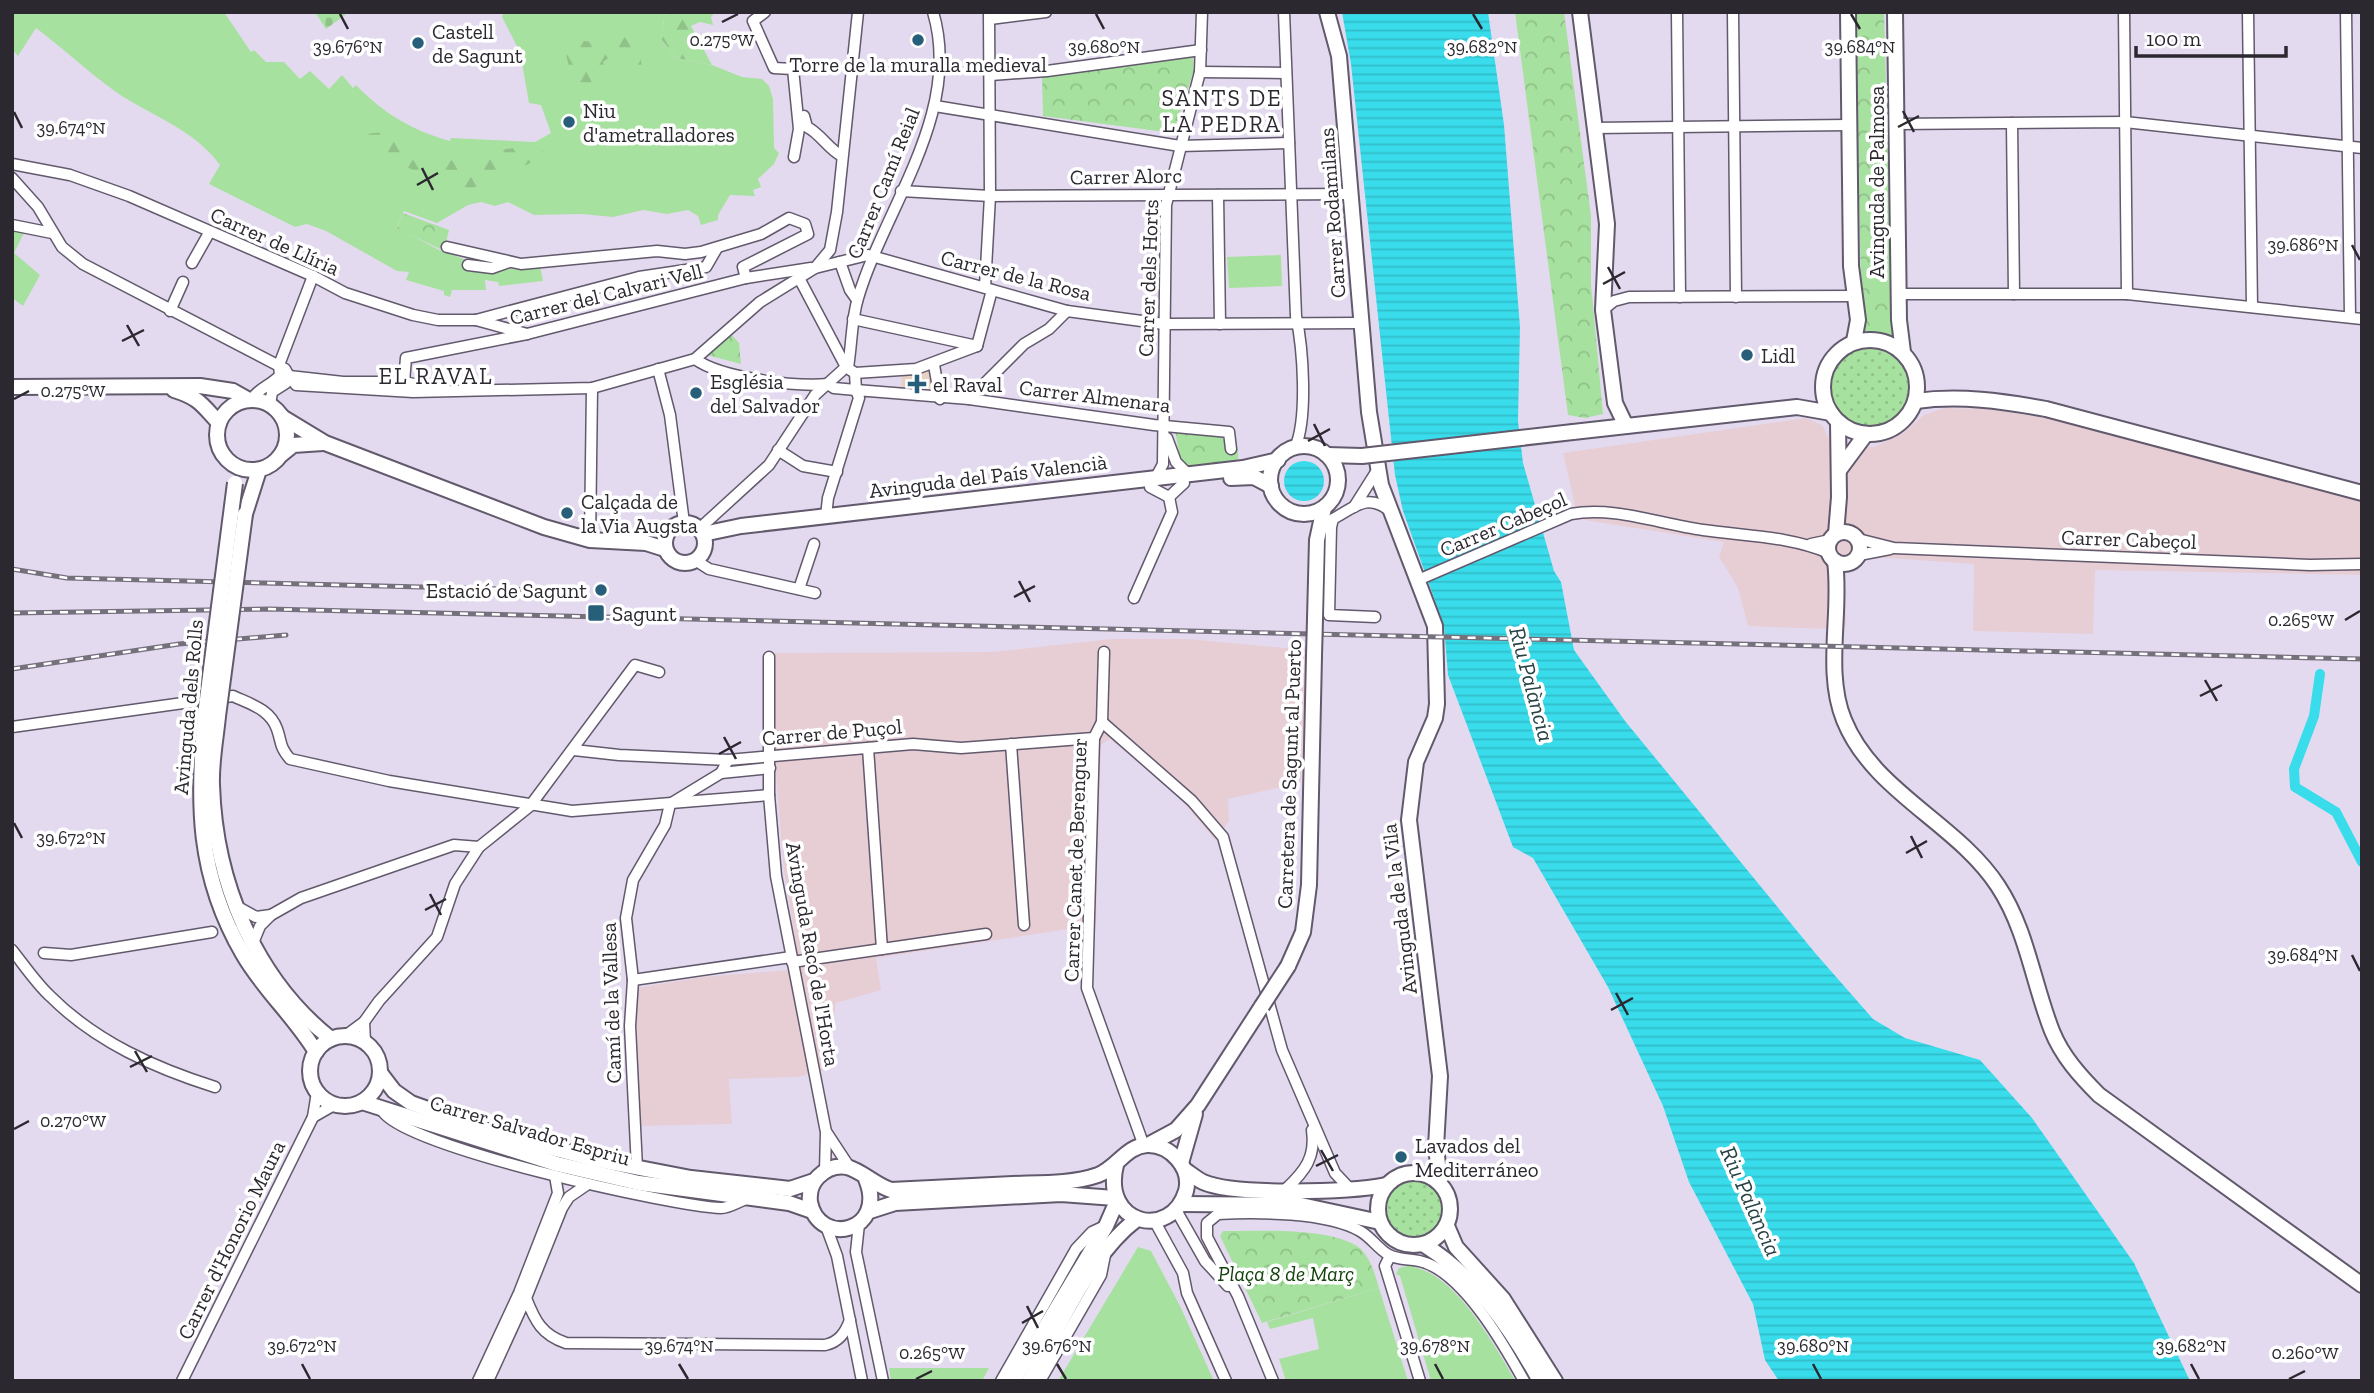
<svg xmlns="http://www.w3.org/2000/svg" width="2374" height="1393" viewBox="0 0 2374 1393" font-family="'Zilla Slab',serif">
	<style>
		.industrial { fill: #e7ced5 }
		.medical { fill: #e6d1c3 }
		.grass { fill: #a7e19f }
		.forest { fill: url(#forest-firs) }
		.cemetery { fill: url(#cemetery-stones) }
		.park { fill: url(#park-crowns) }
		.garden { fill: url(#garden-dots) }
		.water { fill: url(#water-rules) }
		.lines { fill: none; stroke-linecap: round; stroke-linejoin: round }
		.canal { stroke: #38dceb; stroke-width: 10 }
		.street-casing { stroke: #62596c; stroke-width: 13 }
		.secondary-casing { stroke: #62596c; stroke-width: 18 }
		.street { stroke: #fff; stroke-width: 10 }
		.secondary { stroke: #fff; stroke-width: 14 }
		.rail-casing { stroke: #76707d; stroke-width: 5 }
		.rail { stroke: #fff; stroke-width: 2.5; stroke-dasharray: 8; stroke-linecap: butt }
		.secondary-bridge-casing { stroke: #62596c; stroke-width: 18; stroke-linecap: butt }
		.secondary-bridge { stroke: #fff; stroke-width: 14 }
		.ticks { fill: none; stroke: #2c2830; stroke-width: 2.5 }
		.poi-dot { fill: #275e79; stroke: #fff; stroke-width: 2.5 }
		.labels { text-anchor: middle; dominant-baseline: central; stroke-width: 7; stroke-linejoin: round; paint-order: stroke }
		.poi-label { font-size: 21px; fill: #2c2830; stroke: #fff; text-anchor: start }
		.street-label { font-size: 21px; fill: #2c2830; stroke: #fff }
		.park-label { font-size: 21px; font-style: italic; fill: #12410d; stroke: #fff }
		.neighbourhood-label { font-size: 23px; letter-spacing: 2px; fill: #2c2830; stroke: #fff }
		.water-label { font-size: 23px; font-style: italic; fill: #284245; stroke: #fff }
		.ticks-label { font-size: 18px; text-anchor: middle; fill: #2c2830; stroke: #fff; stroke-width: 7; stroke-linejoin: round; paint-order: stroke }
	</style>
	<defs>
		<pattern id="forest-firs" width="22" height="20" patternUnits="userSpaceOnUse" patternTransform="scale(1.75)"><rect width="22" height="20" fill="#a7e19f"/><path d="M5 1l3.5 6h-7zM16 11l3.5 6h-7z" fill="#90c189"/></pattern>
		<pattern id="cemetery-stones" width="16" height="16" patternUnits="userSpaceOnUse" patternTransform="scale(1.75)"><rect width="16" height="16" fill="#a7e19f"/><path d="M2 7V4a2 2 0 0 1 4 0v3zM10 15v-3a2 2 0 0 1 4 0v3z" fill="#90c189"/></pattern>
		<pattern id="park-crowns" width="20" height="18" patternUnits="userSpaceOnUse" patternTransform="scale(1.75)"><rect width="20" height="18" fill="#a7e19f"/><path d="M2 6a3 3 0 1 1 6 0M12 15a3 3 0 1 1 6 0" fill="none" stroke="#90c189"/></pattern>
		<pattern id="garden-dots" width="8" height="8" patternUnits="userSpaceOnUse" patternTransform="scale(1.75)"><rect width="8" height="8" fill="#a7e19f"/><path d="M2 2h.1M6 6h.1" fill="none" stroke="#90c189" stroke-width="1.8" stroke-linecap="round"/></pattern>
		<pattern id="water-rules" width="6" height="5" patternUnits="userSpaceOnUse" patternTransform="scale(1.75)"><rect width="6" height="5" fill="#38dceb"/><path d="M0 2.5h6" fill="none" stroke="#32bdca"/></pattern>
	</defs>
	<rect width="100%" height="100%" fill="#e4daf0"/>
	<g class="industrial">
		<path d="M1944 408 1988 409 2048 418 2362 502V575L2095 570 2093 634 1973 631 1974 564 1844 555 1846 626 1828 629 1748 626 1738 588 1719 557 1724 542 1578 519 1563 453 1806 418 1822 425 1832 444 1874 447 1902 434 1924 415Z"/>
		<path d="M1111 639H1188L1307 650 1301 783 1228 799 1229 821 1216 841 1177 795 1110 739 1101 745 1096 925 876 958 881 990 836 1003 832 1031 833 1068 797 1077 729 1079 732 1124 639 1126 636 988 703 977 800 969 784 871 766 653 993 652Z"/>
	</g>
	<path class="medical" d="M930 371 932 393 901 390 902 375Z"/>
	<g class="grass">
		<path d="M12 12H224L251 52 254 50 266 62H284L300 79 310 71 329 89 342 75 353 88 356 85C383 113 413 131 450 141L451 138 535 142 551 133 541 105 529 103 521 57 526 53 520 52 502 17 504 12H665L661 39 677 58 712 65 742 77 762 79 769 86 773 99 774 148 779 153 774 164 758 179 761 187 753 190 755 196 730 195 718 215V220L701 225 698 216 688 210 667 214 643 210 613 217 582 214 534 215 508 202 495 206 481 202 468 205 437 223 404 211 397 227 439 250 464 259 470 267 490 271 540 266 543 281 499 286 498 282 485 280 486 290H452L450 297 444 295V291L406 280 409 272 397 271 326 231 307 224 295 227 209 184 220 165C194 129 151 116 116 92 88 72 63 48 36 28L18 56 12 49Z"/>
		<path d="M12 225 25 231 14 253 40 275 23 306 12 298Z"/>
		<path d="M1281 255 1282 286 1229 288 1227 257Z"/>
		<path d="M1138 1247 1151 1251 1180 1306 1214 1381H1058Z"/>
		<path d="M1415 1264 1414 1267C1458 1277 1493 1344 1515 1380L1431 1381 1400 1276 1396 1274 1399 1268Z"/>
		<path d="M1379 1288 1408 1381H1286L1279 1359 1319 1349 1313 1318 1270 1329 1267 1322Z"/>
		<path d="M889 1368H989L982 1381H891Z"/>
	</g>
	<g class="forest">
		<path d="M665 12H715L711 17 713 25 700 22 691 26 712 65 677 58 661 39Z"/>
		<path d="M628 26 638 32 642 70 623 64 611 56 603 62 606 77 586 69 603 107 586 103 570 71 565 50 577 40C589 43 603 40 613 45Z"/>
		<path d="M382 132 407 151 482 167 497 150 540 145 550 170 532 162 499 179 463 191 404 166 366 134Z"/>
	</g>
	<path class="cemetery" d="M315 12H349L326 29Z"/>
	<g class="park">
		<path d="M1515 12H1564L1591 216V284L1603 414 1585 418 1568 415Z"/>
		<path d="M1855 12H1884L1893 337 1862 331Z"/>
		<path d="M1193 57 1194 71 1173 133 1043 116 1042 76Z"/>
		<path d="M403 213 449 230 444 251 397 228Z"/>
		<path d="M730 333 739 343 741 364 707 355Z"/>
		<path d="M1175 430 1225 434 1231 449H1238V463L1192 469 1181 464Z"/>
		<path d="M1223 1231C1258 1231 1327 1227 1357 1246 1370 1255 1375 1274 1379 1288L1262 1323 1220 1236Z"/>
	</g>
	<g class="garden">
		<circle cx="1870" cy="387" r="40"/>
		<circle cx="1415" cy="1209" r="29"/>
	</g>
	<g class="water">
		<path d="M1342 12H1488L1504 125 1520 327 1518 421 1523 463 1554 571 1561 582 1574 650 1625 721 1816 954 1873 1019 1905 1038 1980 1060 2032 1118 2134 1263 2190 1381H1779L1765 1360 1753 1304 1689 1182 1663 1106 1608 987 1533 858 1513 847 1448 675 1444 626 1403 511 1395 475 1351 64Z"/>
		<circle cx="1304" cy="481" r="20"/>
	</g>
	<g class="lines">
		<path class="canal" d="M2320 674 2314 716 2294 769 2295 787 2336 812 2362 862"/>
		<defs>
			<g id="street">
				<path d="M765 12 753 21 774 68 793 69 799 129 794 157"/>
				<path d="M1284 12 1296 316C1303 348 1308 418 1295 448"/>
				<path d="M1677 12 1680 297"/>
				<path d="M1733 12 1736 297"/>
				<path d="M2124 12 2127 294"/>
				<path d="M2248 12 2252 307"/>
				<path d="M2346 12 2350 317"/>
				<path d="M990 19 1046 12"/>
				<path d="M1200 72 1286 73"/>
				<path d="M991 75 1047 71 1201 50"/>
				<path d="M935 106 1180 146 1289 143"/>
				<path d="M804 116 807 127C821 134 828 149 842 156"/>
				<path d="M2012 123 2014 294"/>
				<path d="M1897 124 2125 122 2362 148"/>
				<path d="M1594 128 1850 125"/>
				<path d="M12 164 70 175 129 196 313 276 345 293 413 315 438 320H476L527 334"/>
				<path d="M12 178 38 207 62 247 83 264 285 369 289 376 286 383 272 392 270 405"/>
				<path d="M901 191 990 196 1351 194"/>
				<path d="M1218 195 1220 324"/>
				<path d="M12 225 52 233"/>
				<path d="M447 247 521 264 657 251 685 254 701 252 761 234 789 218 805 224 808 234 743 267 746 278"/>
				<path d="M840 262 850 290 857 300"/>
				<path d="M192 263 209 233"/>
				<path d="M468 265 492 268 509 262"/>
				<path d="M815 268 830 250 837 212 858 12"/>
				<path d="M799 278 846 367"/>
				<path d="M985 287 990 196 989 12"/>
				<path d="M1898 294H2127L2362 319"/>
				<path d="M1603 310 1614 301 1629 297 1856 296"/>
				<path d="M170 311 183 282"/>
				<path d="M853 319 977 346"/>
				<path d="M476 320 639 277 706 267 717 248"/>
				<path d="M977 346 992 290"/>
				<path d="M695 359C721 378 795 387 828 384"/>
				<path d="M934 365 940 399"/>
				<path d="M848 367C852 344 851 321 858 298 885 207 963 112 933 12"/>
				<path d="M658 369 670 415 684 523"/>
				<path d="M855 373 916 369 977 346"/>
				<path d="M404 382 406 358 527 334 746 278 811 268"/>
				<path d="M430 390 429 387 404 382H343L289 376 296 385 413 392 592 388 695 359 760 302 815 268 868 255 1067 311 1164 324 1361 323"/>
				<path d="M252 399C258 388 272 385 280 375L279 365 313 276"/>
				<path d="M969 399 1024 344 1049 329 1067 311"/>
				<path d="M1167 438 1176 462 1188 474"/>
				<path d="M778 450 803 466 837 472"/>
				<path d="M1156 477 1163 464 1166 205 1200 72 1202 12"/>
				<path d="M1150 487 1169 497"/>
				<path d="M1169 497 1184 483"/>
				<path d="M1354 507 1378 469"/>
				<path d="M826 516 828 498 859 398 856 390 969 399 1154 425 1229 432 1231 449"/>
				<path d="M699 529 769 465 815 395 846 367 855 373 856 390 834 388 828 384"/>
				<path d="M1858 539 1894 548 2310 565 2362 564"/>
				<path d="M590 540 592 388"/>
				<path d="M1811 544 1830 540"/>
				<path d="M1859 555 1890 549"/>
				<path d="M695 560 709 569 815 593"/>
				<path d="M1418 580 1571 514C1614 506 1659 524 1703 530 1744 536 1790 536 1829 553"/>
				<path d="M799 589 814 544"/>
				<path d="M1134 598 1172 512 1169 497"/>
				<path d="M1375 617 1329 615 1331 527 1333 519C1355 507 1367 493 1389 510"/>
				<path d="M1104 652 1102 722 1094 738 1087 988 1144 1146"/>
				<path d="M769 657V795L776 876 826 1132 825 1171"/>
				<path d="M1102 722 1192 801 1223 837 1282 1050 1335 1173 1351 1190"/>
				<path d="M12 727 233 696C250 704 270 709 277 729 282 743 279 746 290 759L389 781 572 811 769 795"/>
				<path d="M1011 744 1024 925"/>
				<path d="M868 748 882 949"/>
				<path d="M574 750 619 755 728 760 913 744 961 748 1094 738"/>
				<path d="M721 773 770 768"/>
				<path d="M236 906 256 917 271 915"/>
				<path d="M253 943 260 926 271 915 301 898 454 845 479 847"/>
				<path d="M12 950C24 965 36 983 50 996 96 1042 155 1068 215 1087"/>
				<path d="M44 953 71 955 212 932"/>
				<path d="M792 962 986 934"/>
				<path d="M633 980 791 957"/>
				<path d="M364 1022 365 1042"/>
				<path d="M345 1036 364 1022 379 1001 437 937 455 884 479 847 530 806 635 665 659 672"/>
				<path d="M382 1110C397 1145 674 1207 721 1208 729 1208 738 1202 746 1199"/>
				<path d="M313 1117 334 1105"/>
				<path d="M827 1133 850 1168"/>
				<path d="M637 1168 630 1026 633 980 626 918 633 880 665 825 670 804 721 773 728 760"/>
				<path d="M1286 1189C1305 1171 1316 1157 1312 1130"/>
				<path d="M1176 1210 1205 1261 1228 1286"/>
				<path d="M1154 1220 1183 1273 1187 1293 1226 1381"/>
				<path d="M859 1224 856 1252 883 1381"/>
				<path d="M826 1226 837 1256 862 1381"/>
				<path d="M1390 1256 1385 1266 1420 1381"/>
				<path d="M526 1298C535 1321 542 1335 566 1343L825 1345C839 1342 845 1333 850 1320"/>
				<path d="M182 1381 313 1117 317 1092"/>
				<path d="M478 1381 519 1293 558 1193 555 1176"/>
				<path d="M488 1381 526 1298 562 1208 569 1197 588 1184"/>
				<path d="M1001 1381 1076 1249 1092 1232 1105 1226"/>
				<path d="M1040 1381 1101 1275 1105 1255"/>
				<path d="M1273 1381 1238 1296 1207 1237V1223L1218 1214C1257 1212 1326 1212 1360 1231 1371 1237 1378 1249 1389 1255 1400 1261 1414 1258 1426 1263 1466 1278 1504 1345 1524 1381"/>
			</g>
			<g id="secondary">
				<path d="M1327 12 1339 56 1369 412 1381 485 1435 626 1437 704 1435 718 1416 762 1409 820 1440 1076 1436 1147 1440 1182"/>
				<path d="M1580 12 1607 224 1603 310 1615 403 1626 426"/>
				<path d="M1848 12 1851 266 1858 320 1854 341"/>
				<path d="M1895 12 1899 320 1903 352"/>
				<circle cx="1870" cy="387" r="47"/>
				<path d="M12 387 200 386 233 391 249 400"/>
				<path d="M174 390C200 398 202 405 219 423"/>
				<circle cx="252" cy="435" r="35"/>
				<path d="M1916 401C1960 395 2002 401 2046 409L2362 493"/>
				<path d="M282 417 325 443 544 527 590 540 646 543 665 549"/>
				<path d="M1573 432 1797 407 1831 413"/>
				<circle cx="1304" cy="480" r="34"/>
				<path d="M282 454 293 445 323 443"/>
				<path d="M1327 455 1362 456"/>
				<path d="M1840 469 1866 434"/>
				<path d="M1231 478 1254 477 1271 486"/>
				<path d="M245 514 259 470"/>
				<circle cx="685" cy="543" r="20"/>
				<circle cx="1844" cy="548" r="16"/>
				<path d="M703 534 741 526 1243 468 1278 460"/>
				<path d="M1836 534 1839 497 1838 422"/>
				<path d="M1835 561C1842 612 1824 671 1844 720 1873 792 1957 823 1998 886 2027 930 2033 983 2052 1031 2062 1056 2080 1076 2099 1095L2362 1285"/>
				<path d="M1315 619 1317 540 1324 508"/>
				<path d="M205 715C197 803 197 875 243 954 263 989 295 1017 316 1052"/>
				<path d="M218 716C216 738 211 762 212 785 215 881 254 978 331 1039"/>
				<path d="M1288 966 1303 932 1309 885 1314 656"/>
				<circle cx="345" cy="1071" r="35"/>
				<path d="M381 1074 394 1091 411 1103 495 1133 598 1160 691 1178 790 1189 814 1181"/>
				<path d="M362 1102 557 1164 639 1183 789 1203 812 1211"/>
				<path d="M1148 1145 1176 1130 1198 1105 1262 1006"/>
				<path d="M1181 1163 1195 1114"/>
				<path d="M1185 1170C1191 1174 1197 1179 1203 1182 1235 1196 1350 1192 1386 1185"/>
				<circle cx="1414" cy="1209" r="36"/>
				<path d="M866 1179C888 1232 819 1248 810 1202 809 1193 811 1184 818 1177 826 1169 836 1165 847 1167 862 1171 875 1185 891 1190 932 1188 972 1186 1013 1184 1041 1183 1072 1184 1098 1175 1117 1168 1126 1146 1147 1145 1170 1144 1192 1168 1186 1191 1171 1241 1101 1225 1116 1165"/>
				<path d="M1181 1204 1301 1205 1380 1222"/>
				<path d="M870 1211 895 1203 1061 1194 1115 1198"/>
				<path d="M1447 1226 1456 1247 1503 1299 1555 1381"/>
				<path d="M1423 1244C1476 1277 1510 1327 1540 1381"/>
				<path d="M1013 1381 1106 1226 1117 1201"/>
				<path d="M1029 1381C1059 1328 1089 1255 1137 1219"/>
			</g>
		</defs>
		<use href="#street" class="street-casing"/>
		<use href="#secondary" class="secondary-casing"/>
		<use href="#street" class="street"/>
		<use href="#secondary" class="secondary"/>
		<defs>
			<g id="rail">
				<path d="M12 569 67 578 536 590"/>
				<path d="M12 613 268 609 2362 659"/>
				<path d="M12 669 179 644 286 635"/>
			</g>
		</defs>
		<use href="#rail" class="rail-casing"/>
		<use href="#rail" class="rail"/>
		<defs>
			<g id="secondary-bridge">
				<path d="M1362 456 1573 432"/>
				<path d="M1314 656 1315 619"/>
				<path d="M205 715 235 483"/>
				<path d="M218 716 245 514"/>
				<path d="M1262 1006 1288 966"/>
			</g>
		</defs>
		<use href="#secondary-bridge" class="secondary-bridge-casing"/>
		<use href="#secondary-bridge" class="secondary-bridge"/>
	</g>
	<path class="ticks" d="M340 14 348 29M1096 14 1104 29M1473 14 1482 29M1851 14 1860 29M722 22 738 14M1903 111 1914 132M14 112 22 128M1898 127 1919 116M422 168 433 190M417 185 438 173M2352 245 2360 260M1608 267 1620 289M1603 284 1625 272M127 325 139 346M122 341 144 330M14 399 29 391M1314 424 1325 446M1308 441 1330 429M1019 581 1030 602M1014 597 1035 586M2345 620 2360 611M2205 680 2217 701M2200 696 2222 685M724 737 736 759M719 754 741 742M14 823 22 838M1911 836 1922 858M1906 853 1927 841M430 894 441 915M425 910 446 899M2352 955 2360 971M1616 993 1628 1015M1611 1010 1633 998M135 1051 147 1072M130 1067 152 1056M14 1129 29 1121M1321 1150 1333 1171M1316 1166 1338 1155M1027 1306 1038 1328M1022 1323 1043 1311M302 1364 310 1379M679 1364 688 1379M1057 1364 1066 1379M1435 1364 1443 1379M1813 1364 1821 1379M2191 1364 2199 1379M916 1379 932 1371M2289 1379 2305 1371"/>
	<g class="poi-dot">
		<circle cx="918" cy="40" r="7"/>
		<circle cx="418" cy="43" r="7"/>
		<circle cx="569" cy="122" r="7"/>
		<circle cx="1747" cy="355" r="7"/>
		<path d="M913.5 373.5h7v7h7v7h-7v7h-7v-7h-7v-7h7z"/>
		<circle cx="696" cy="393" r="7"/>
		<circle cx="567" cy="513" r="7"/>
		<circle cx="601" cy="590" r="7"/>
		<rect x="587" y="604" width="18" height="18" rx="3.5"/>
		<circle cx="1401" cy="1157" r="7"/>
	</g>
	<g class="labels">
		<g class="poi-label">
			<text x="432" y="31">Castell<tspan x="432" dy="24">de Sagunt</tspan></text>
			<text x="918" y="64" text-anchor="middle">Torre de la muralla medieval</text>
			<text x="583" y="110">Niu<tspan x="583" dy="24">d'ametralladores</tspan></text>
			<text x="1761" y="355">Lidl</text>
			<text x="710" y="381">Església<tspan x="710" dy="24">del Salvador</tspan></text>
			<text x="933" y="384">el Raval</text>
			<text x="581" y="501">Calçada de<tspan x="581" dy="24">la Via Augsta</tspan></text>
			<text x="587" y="590" text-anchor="end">Estació de Sagunt</text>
			<text x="612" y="613">Sagunt</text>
			<text x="1415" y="1145">Lavados del<tspan x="1415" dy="24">Mediterráneo</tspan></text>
		</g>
		<g class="street-label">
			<text transform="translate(1126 176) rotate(-1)">Carrer Alorc</text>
			<text transform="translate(1876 182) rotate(-90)">Avinguda de Palmosa</text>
			<text transform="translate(883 183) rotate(-68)">Carrer Camí Reial</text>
			<text transform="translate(1332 213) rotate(-94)">Carrer Rodamilans</text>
			<text transform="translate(275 241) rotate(24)">Carrer de Llíria</text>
			<text transform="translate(1016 275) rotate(14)">Carrer de la Rosa</text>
			<text transform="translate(1148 278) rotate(-88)">Carrer dels Horts</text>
			<text transform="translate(606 294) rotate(-14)">Carrer del Calvari Vell</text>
			<text transform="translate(1095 396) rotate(7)">Carrer Almenara</text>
			<text transform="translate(988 476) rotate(-7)">Avinguda del País Valencià</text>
			<text transform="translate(1503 524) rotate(-23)">Carrer Cabeçol</text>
			<text transform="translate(2129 539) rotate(2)">Carrer Cabeçol</text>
			<text transform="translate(188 707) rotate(-85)">Avinguda dels Rolls</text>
			<text transform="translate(832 732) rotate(-5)">Carrer de Puçol</text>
			<text transform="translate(1289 774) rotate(-88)">Carretera de Sagunt al Puerto</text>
			<text transform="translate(1075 860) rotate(-88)">Carrer Canet de Berenguer</text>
			<text transform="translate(1399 909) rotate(-97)">Avinguda de la Vila</text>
			<text transform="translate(813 954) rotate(80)">Avinguda Racó de l'Horta</text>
			<text transform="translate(611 1003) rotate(-92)">Camí de la Vallesa</text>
			<text transform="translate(530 1130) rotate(16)">Carrer Salvador Espriu</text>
			<text transform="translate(231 1240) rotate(-64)">Carrer d'Honorio Maura</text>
		</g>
		<g class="park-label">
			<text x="1286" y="1273">Plaça 8 de Març</text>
		</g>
		<g class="neighbourhood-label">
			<text x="1222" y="98">SANTS DE<tspan x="1222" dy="26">LA PEDRA</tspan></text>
			<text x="436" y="376">EL RAVAL</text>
		</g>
		<g class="water-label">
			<text transform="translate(1532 684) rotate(75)">Riu Palància</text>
			<text transform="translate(1751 1201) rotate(66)">Riu Palància</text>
		</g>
	</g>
	<g class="ticks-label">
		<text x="722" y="46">0.275°W</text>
		<text x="348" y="53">39.676°N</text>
		<text x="1104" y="53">39.680°N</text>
		<text x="1482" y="53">39.682°N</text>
		<text x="1860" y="53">39.684°N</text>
		<text x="71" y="134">39.674°N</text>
		<text x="2303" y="251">39.686°N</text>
		<text x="73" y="397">0.275°W</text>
		<text x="2301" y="626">0.265°W</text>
		<text x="71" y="844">39.672°N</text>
		<text x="2303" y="961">39.684°N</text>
		<text x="73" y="1127">0.270°W</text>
		<text x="302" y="1352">39.672°N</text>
		<text x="679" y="1352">39.674°N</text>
		<text x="1057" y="1352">39.676°N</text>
		<text x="1435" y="1352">39.678°N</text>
		<text x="1813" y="1352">39.680°N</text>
		<text x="2191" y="1352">39.682°N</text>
		<text x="932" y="1359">0.265°W</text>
		<text x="2305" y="1359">0.260°W</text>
	</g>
	<rect width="2374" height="1393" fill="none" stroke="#2c2830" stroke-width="28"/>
	<path d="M2136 46v10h150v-10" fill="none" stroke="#2c2830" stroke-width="3.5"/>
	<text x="2146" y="46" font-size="21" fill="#2c2830" stroke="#ffffff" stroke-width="5" paint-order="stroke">100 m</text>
</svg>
